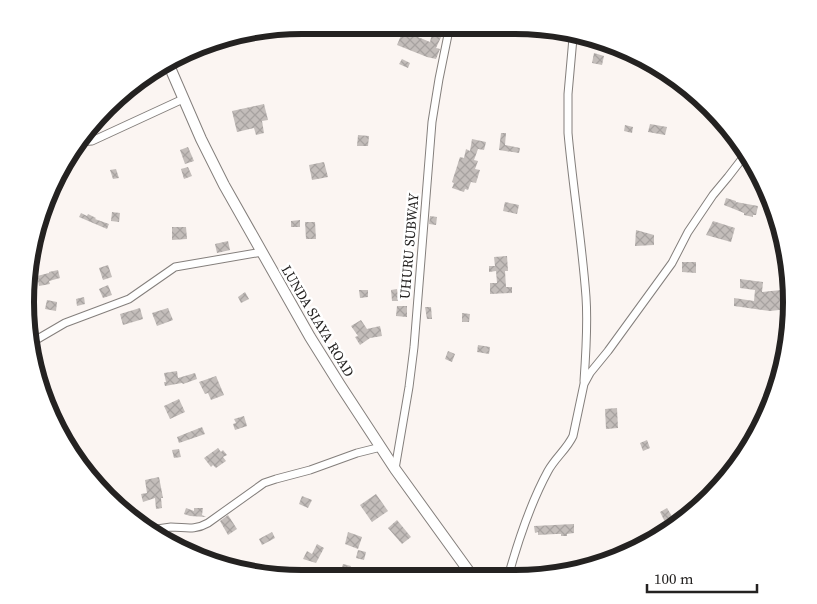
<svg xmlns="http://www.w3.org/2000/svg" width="817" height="604" viewBox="0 0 817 604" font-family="'Source Serif 4',serif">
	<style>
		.building { fill: url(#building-cross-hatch) }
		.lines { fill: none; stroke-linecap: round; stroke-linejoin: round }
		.street-casing { stroke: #847f7c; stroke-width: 9 }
		.primary-casing { stroke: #847f7c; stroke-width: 12 }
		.street { stroke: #fff; stroke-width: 7 }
		.primary { stroke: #fff; stroke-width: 10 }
		.labels { text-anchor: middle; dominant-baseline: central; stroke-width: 5; stroke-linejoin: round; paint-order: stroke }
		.street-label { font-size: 14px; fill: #242221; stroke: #fff }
		.rim { fill: none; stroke: #242221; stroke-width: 6 }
	</style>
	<defs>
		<pattern id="building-cross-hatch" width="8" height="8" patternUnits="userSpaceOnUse" patternTransform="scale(1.25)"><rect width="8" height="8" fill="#c3bdba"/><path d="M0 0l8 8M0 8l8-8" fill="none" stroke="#a7a2a0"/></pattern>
	</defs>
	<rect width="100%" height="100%" fill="#fbf5f2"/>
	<g class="building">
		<path d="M434 25H444L442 35 436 48 440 49 436 59 427 57 397 45 402 33 405 34 406 29 413 32 414 29 420 32 418 37 430 42Z"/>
		<path d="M233 34V43H212L230 35Z"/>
		<path d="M594 53 604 56 602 65 592 63Z"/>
		<path d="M402 59 410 63 408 68 399 64Z"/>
		<path d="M264 104 268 120 262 121 264 133 256 135 254 128 237 132 232 111Z"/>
		<path d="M650 124 667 127 665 135 648 132Z"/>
		<path d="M625 125 633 127 632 133 624 131Z"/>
		<path d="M501 133H506L505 145 520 148 519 153 499 150Z"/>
		<path d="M358 135 369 136 368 146H357Z"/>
		<path d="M472 139 486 142 484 150 478 149 474 160 478 161 475 169 480 170 476 183 471 182 468 190 465 189 464 192 452 188 454 183 452 182 460 157 464 158 466 149 470 151Z"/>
		<path d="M188 147 194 161 185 164 180 150Z"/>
		<path d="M324 162 328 177 312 180 309 165Z"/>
		<path d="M188 167 192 176 184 179 181 169Z"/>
		<path d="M116 169 119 178 113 179 110 170Z"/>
		<path d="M726 198 736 201V202L758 206 756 215H753V217L744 215V213L724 205Z"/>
		<path d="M505 202 519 205 517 214 503 211Z"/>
		<path d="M112 212 120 213 119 222 111 221Z"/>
		<path d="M81 213 87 216 88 214 96 218 95 219 109 224 107 229 79 217Z"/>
		<path d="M430 216 437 217 436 225 429 224Z"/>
		<path d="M300 220V227H291V221Z"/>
		<path d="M713 221 735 228 731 242 706 235Z"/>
		<path d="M305 222H315L316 239H306Z"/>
		<path d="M172 227H186L187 239 172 240Z"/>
		<path d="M636 230 654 235V245L635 246Z"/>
		<path d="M228 241 230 250 217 253 215 244Z"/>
		<path d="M507 256 508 271H505L506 287H512V293L490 294V283H497L496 271 489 272V266H495L494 257Z"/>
		<path d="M682 262H696V273L682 272Z"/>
		<path d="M108 265 112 277 103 280 99 268Z"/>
		<path d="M58 270 60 278 49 281 50 284 39 286 37 276 49 273V272Z"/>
		<path d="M740 279 763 282 762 292 781 290 782 296 785 295 786 300H787L788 309 770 311 734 306V298L754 301 755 290 740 288Z"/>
		<path d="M108 285 112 295 103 298 99 289Z"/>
		<path d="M397 289 398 301H392L391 290Z"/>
		<path d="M359 290H368V297L360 298Z"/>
		<path d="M245 292 249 299 241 303 238 297Z"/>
		<path d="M84 297 85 304 77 306 76 299Z"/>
		<path d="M47 300 57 302 56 311 45 309Z"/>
		<path d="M397 306H407V317L396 316Z"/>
		<path d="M425 307H431L432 319H427Z"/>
		<path d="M140 308 143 319 123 325 120 314Z"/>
		<path d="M168 308 173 320 157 326 152 313Z"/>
		<path d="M462 313 470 314 469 322H462Z"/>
		<path d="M361 320 367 329 380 326 382 336 370 338 360 345 355 337 358 336 351 326Z"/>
		<path d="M478 345 490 347 489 354 477 352Z"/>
		<path d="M448 351 455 354 452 362 445 359Z"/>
		<path d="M177 371 178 378 195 373 197 379 183 384 182 383 165 386 164 382H166L164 373Z"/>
		<path d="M216 376 224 395 211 400 208 393 205 394 199 382Z"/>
		<path d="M179 399 185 412 170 419 164 406Z"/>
		<path d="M617 408 618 428 606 429 605 409Z"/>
		<path d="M244 416 247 426 235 430 233 424 236 423 234 419Z"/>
		<path d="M202 427 205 434 179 443 177 437Z"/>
		<path d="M647 440 650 448 643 451 640 443Z"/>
		<path d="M218 448 221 452 223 450 227 455 223 457 226 461 216 468 213 465 211 467 204 458Z"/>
		<path d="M179 449 181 457 174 458 172 450Z"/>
		<path d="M159 477 163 498H161L162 508 156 509 155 498 143 502 141 494 147 493 145 480Z"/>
		<path d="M376 494 388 511 372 522 360 505Z"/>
		<path d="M302 496 312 500 308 508 299 504Z"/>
		<path d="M186 508 194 511V508H203L202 515 206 517 190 516 184 514Z"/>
		<path d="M667 508 673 518 665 522 660 512Z"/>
		<path d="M228 515 237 529 228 535 220 521Z"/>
		<path d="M397 520 411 537 402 544 388 528Z"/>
		<path d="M574 524V533L567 534V536H561V534H556L538 535V532L535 533 534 526Z"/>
		<path d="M272 532 275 538 262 545 259 539Z"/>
		<path d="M348 532 362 537 358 549 345 544Z"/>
		<path d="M317 544 324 548 316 563 303 559 307 551 312 554Z"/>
		<path d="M358 550 366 552 364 560 356 558Z"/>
		<path d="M343 564 351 566 349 573 341 570Z"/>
	</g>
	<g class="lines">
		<defs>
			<g id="street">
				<path d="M572 32 573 38 568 94V133C573 188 582 242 586 297 588 325 586 353 584 381"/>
				<path d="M78 142 92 141 183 99"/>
				<path d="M29 344 65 323 129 299 175 267 262 252"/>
				<path d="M395 469 409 387 414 347 432 122 439 79 450 25"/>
				<path d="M150 530C157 529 164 528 171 527 185 527 194 531 208 523L264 483 276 479 310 470 357 453 381 447"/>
				<path d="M508 577C518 541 530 504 548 471 555 458 567 449 573 436L584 384 590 373 608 351 672 263 688 232 713 195 728 177 745 155"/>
			</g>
			<path id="primary" d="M168 63 201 139 224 185 310 337 340 385 395 469 473 577"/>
		</defs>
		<use href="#street" class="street-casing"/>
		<use href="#primary" class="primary-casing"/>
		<use href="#street" class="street"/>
		<use href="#primary" class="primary"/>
	</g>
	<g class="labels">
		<g class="street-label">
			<text transform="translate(409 246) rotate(-85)">UHURU SUBWAY</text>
			<text transform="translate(318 321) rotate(59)">LUNDA SIAYA ROAD</text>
		</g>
	</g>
	<path d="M0 0H817V604H0ZM302 34H515A268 268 0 0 1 783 302V302A268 268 0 0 1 515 570H302A268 268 0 0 1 34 302V302A268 268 0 0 1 302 34Z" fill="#fff" fill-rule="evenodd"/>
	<path class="rim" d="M302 34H515A268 268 0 0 1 783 302V302A268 268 0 0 1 515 570H302A268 268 0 0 1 34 302V302A268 268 0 0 1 302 34Z"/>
	<path d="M647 584v8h110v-8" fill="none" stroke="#242221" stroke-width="2.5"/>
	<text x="654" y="584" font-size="15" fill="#242221" stroke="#ffffff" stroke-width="4" paint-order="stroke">100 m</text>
</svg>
